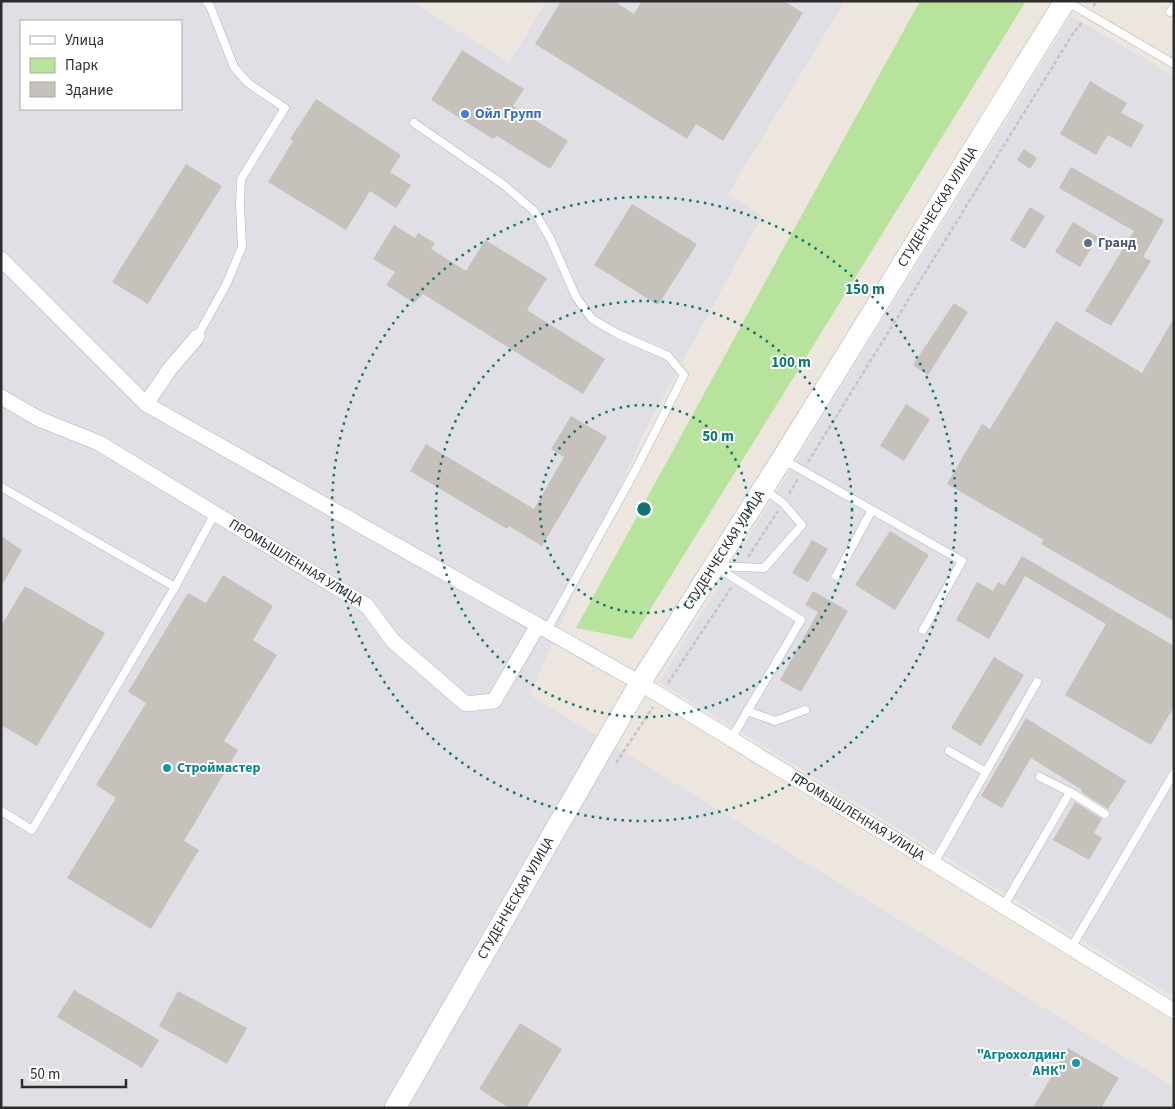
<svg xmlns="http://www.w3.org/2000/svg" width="1175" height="1109" viewBox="0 0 1175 1109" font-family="'Source Sans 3',sans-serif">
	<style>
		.industrial { fill: #e1dfe6; fill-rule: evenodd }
		.green { fill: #b8e39c }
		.building { fill: #c6c1ba }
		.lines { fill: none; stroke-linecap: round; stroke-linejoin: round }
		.service-casing { stroke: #afb2bc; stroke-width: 9 }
		.minor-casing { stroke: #afb2bc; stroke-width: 16 }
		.secondary-casing { stroke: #afb2bc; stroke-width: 22 }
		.path { stroke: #c4c4c4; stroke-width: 2.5; stroke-dasharray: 4 2.5; stroke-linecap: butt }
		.service { stroke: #fff; stroke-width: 8 }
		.minor { stroke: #fff; stroke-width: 15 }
		.secondary { stroke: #fff; stroke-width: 21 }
		.ring { fill: none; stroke: #0f766e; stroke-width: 2.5; stroke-dasharray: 2.5 5 }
		.shop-dot { fill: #3f7fe0; stroke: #fff; stroke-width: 2 }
		.service-dot { fill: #5c6f8a; stroke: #fff; stroke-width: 2 }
		.culture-dot { fill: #0f9aa8; stroke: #fff; stroke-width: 2 }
		.labels { text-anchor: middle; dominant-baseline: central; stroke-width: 4; stroke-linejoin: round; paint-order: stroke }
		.shop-label { font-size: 14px; font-weight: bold; fill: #366cbe; stroke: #fff; text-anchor: start }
		.street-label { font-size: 14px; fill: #2c2c2c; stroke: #fff }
		.service-label { font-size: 14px; font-weight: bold; fill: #4e5e75; stroke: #fff; text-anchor: start }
		.culture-label { font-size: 14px; font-weight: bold; fill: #0d838f; stroke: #fff; text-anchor: start }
		.centre { fill: #0f766e; stroke: #fff; stroke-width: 2.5 }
		.ring-label { font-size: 15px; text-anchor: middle; font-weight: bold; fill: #0f766e; stroke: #fff; stroke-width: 4; stroke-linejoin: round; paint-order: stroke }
	</style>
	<rect width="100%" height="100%" fill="#ede6df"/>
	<g class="industrial">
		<path d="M1 1H411L509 63 547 1H845L728 194 762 216 644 432 530 695 1174 1087V1108H1ZM21 21H181V109H21Z"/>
		<path d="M1071 16 1174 76V997L659 682Z"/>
	</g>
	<path class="green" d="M920 1H1026L632 639 576 628 782 251Z"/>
	<g class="building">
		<path d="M561 1H614L634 14 642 1H784L803 13 723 141 696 124 687 139 535 44Z"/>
		<path d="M462 50 524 89 513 106 568 141 550 169 497 136 493 139 431 100Z"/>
		<path d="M1090 81 1127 103 1121 113 1144 125 1131 148 1108 135 1096 155 1060 134Z"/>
		<path d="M316 99 401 155 390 172 411 185 396 208 370 191 346 230 268 182 293 141 290 139Z"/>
		<path d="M1024 149 1037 158 1030 169 1017 160Z"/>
		<path d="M186 164 222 186 148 304 112 282Z"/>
		<path d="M1071 167 1164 220 1143 257 1151 261 1111 326 1085 311 1134 231 1059 188Z"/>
		<path d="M632 204 697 244 658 305 594 265Z"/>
		<path d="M1030 207 1045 216 1025 249 1010 240Z"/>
		<path d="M1073 222 1098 237 1080 267 1055 252Z"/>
		<path d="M394 225 415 238 418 233 435 243 431 249 466 271 485 240 547 278 527 310 605 359 583 394 423 294 414 303 386 285 395 272 373 259Z"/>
		<path d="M954 303 968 312 928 375 913 365Z"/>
		<path d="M1174 318V621L1041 544 1044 540 947 484 982 424 990 429 1056 321 1142 373Z"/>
		<path d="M906 404 930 419 904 461 880 446Z"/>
		<path d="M571 416 607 437 542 546 509 526 507 529 410 471 426 444 534 509 564 457 551 449Z"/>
		<path d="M890 531 929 555 895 610 855 585Z"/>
		<path d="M1 536 22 550 1 587Z"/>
		<path d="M812 540 828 549 808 582 792 573Z"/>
		<path d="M1022 556 1174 646V707L1151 745 1065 695 1106 624 1025 576 989 639 956 620 977 582 993 591 998 582 1004 586Z"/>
		<path d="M223 575 273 606 253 640 277 655 224 741 238 750 184 841 199 850 151 929 67 878 116 798 96 785 146 703 128 692 188 593 206 603Z"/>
		<path d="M25 586 105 633 37 746 1 725V626Z"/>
		<path d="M813 591 848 611 801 692 780 680 818 612 805 605Z"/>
		<path d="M994 657 1024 675 981 746 951 728Z"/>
		<path d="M1026 718 1126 781 1108 809 1081 792 1082 790 1031 758 1002 808 981 796Z"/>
		<path d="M1075 802 1102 819 1094 833 1102 838 1089 860 1053 840Z"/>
		<path d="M74 990 159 1040 142 1068 57 1017Z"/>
		<path d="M178 991 247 1028 227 1064 159 1026Z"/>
		<path d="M520 1023 562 1049 526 1108H509L479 1089Z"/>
		<path d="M1068 1048 1119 1078 1101 1108H1033Z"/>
	</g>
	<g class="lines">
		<defs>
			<g id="service">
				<path d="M1066 1 1174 64"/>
				<path d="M1170 12 1174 7"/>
				<path d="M414 123 504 185 534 211 551 240 576 297 592 319 618 334 668 356 684 375 635 471 547 630"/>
				<path d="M197 337 226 285 242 247 240 205 241 179 285 108 248 83 234 67 210 6 206 1"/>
				<path d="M784 460 962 561 923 630"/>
				<path d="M1 487 175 587 215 513"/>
				<path d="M716 566 764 568 802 525 783 503 765 490"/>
				<path d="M716 567 801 620 731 739"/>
				<path d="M836 576 872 510"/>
				<path d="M747 711 775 721 805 710"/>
				<path d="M949 751 986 772"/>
				<path d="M1040 777 1070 792 1105 814"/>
				<path d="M1 811 32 830 175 587"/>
				<path d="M933 865 1037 682"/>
				<path d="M1003 907 1070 792"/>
				<path d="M1071 948 1174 773"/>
			</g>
			<g id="minor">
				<path id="s1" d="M1 259 146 404 640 683 1174 1011"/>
				<path id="s2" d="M1 397 39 419 99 443 367 606 393 641 466 704 494 701 538 625"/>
				<path d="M146 404 169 370 197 337"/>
			</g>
			<g id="secondary">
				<path id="s3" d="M395 1108 640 683 782 459 1065 1"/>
			</g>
		</defs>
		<use href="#service" class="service-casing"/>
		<use href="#minor" class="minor-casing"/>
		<use href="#secondary" class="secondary-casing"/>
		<g class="path">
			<path d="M1093 6 1097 1"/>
			<path d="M808 462 1074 32 1083 21"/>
			<path d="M789 494 798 479"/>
			<path d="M748 557 778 511"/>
			<path d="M668 683 731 588"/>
			<path d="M616 763 653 707"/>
		</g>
		<use href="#service" class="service"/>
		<use href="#minor" class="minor"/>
		<use href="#secondary" class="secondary"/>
	</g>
	<g class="ring">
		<circle cx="644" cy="509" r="104"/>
		<circle cx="644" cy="509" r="208"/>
		<circle cx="644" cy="509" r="312"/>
	</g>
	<circle class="shop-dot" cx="465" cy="114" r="5"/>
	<circle class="service-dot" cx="1088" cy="243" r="5"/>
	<g class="culture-dot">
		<circle cx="167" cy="768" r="5"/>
		<circle cx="1076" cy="1063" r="5"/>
	</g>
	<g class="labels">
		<g class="shop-label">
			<text x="475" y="114">Ойл Групп</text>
		</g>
		<g class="street-label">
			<text stroke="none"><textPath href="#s3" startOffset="1052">СТУДЕНЧЕСКАЯ УЛИЦА</textPath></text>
			<text stroke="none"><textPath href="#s3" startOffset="648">СТУДЕНЧЕСКАЯ УЛИЦА</textPath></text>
			<text stroke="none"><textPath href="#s2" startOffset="339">ПРОМЫШЛЕННАЯ УЛИЦА</textPath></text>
			<text stroke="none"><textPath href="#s1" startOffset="1028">ПРОМЫШЛЕННАЯ УЛИЦА</textPath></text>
			<text stroke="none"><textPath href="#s3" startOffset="242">СТУДЕНЧЕСКАЯ УЛИЦА</textPath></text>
		</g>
		<g class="service-label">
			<text x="1098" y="243">Гранд</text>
		</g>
		<g class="culture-label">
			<text x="177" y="768">Строймастер</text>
			<text x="1066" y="1055" text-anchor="end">"Агрохолдинг<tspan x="1066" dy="16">АНК"</tspan></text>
		</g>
	</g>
	<circle cx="644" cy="509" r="8" class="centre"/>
	<g class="ring-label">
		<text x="865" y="294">150 m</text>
		<text x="791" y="367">100 m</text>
		<text x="718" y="441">50 m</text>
	</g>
	<rect width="1175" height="1109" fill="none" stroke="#2c2c2c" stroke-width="5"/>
	<rect x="20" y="20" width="162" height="90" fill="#ffffff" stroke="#ababab"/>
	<rect x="30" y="36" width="25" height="8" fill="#ffffff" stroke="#ababab"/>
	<text x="65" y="45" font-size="15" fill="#2c2c2c">Улица</text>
	<rect x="30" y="58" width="25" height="15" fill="#b8e39c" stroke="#ababab"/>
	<text x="65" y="70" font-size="15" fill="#2c2c2c">Парк</text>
	<rect x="30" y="82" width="25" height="15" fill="#c6c1ba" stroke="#ababab"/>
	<text x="65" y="95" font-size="15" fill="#2c2c2c">Здание</text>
	<path d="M22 1079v8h104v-8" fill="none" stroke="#2c2c2c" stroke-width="2.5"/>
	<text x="30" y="1079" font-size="15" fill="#2c2c2c" stroke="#ffffff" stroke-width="4" paint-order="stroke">50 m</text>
</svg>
